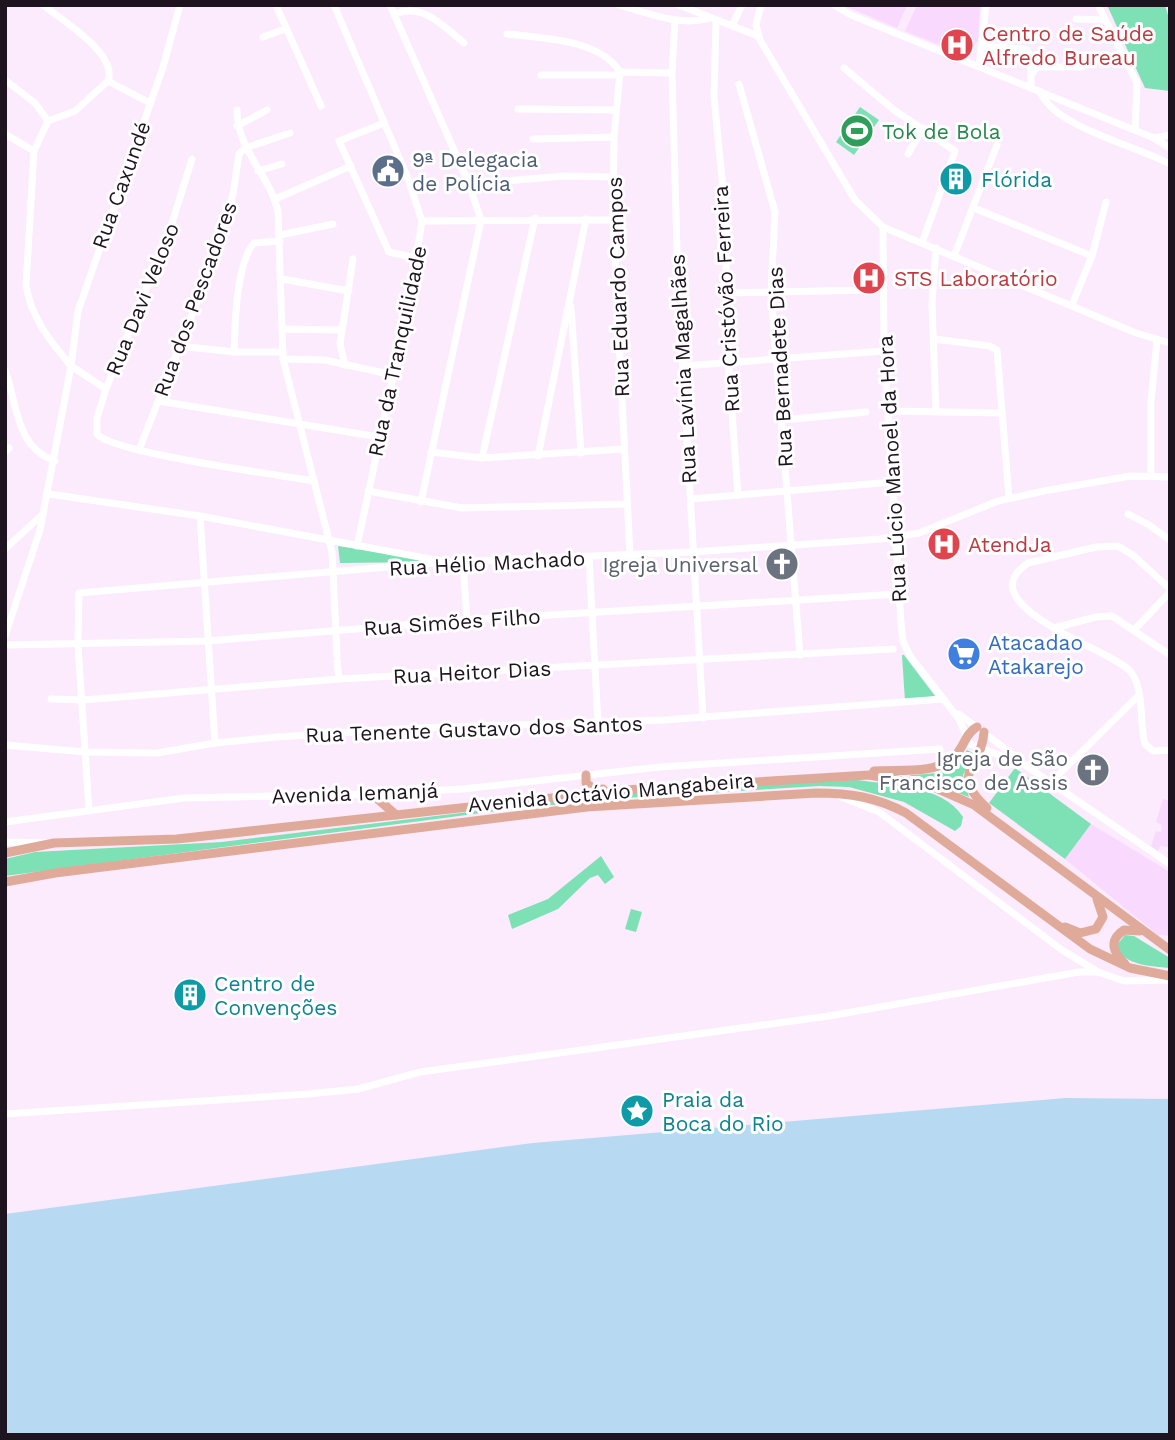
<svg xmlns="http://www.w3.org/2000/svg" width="1175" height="1440" viewBox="0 0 1175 1440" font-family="'Work Sans',sans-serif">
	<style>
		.built { fill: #fad9fe }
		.green { fill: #7de1b5 }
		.water { fill: #b7daf2 }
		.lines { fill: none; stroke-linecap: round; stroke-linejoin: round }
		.minor { stroke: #fff; stroke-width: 7 }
		.major { stroke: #e0aa9a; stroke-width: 9 }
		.labels { text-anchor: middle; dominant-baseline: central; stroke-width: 6; stroke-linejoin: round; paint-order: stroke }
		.health-label { font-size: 21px; fill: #be3a42; stroke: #fefefe; text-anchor: start }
		.leisure-label { font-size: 21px; fill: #27864d; stroke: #fefefe; text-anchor: start }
		.service-label { font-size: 21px; fill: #4e5e75; stroke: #fefefe; text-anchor: start }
		.culture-label { font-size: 21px; fill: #0d838f; stroke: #fefefe; text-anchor: start }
		.street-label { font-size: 21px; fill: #1e141f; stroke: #fefefe }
		.worship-label { font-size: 21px; fill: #5b616d; stroke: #fefefe; text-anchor: end }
		.shop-label { font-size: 21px; fill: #366cbe; stroke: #fefefe; text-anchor: start }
	</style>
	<rect width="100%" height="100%" fill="#fbebfd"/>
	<g class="built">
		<path d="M843 5H907L897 28Z"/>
		<path d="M917 5H980L978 41 967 52H957L905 31Z"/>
		<path d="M1163 799 1170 801V853L1167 847 1160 846 1158 851 1151 846 1156 831 1161 832 1162 825 1156 822Z"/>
		<path d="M1091 824 1170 872V936L1158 935 1065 859Z"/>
	</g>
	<g class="green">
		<path d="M1107 5H1165L1170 22V91L1145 88Z"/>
		<path d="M860 107 879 120 854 155 836 142Z"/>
		<path d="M338 546 421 559V562L340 563Z"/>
		<path d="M902 655H904L935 696 905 701Z"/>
		<path d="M967 750 975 754 963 775 969 797 909 775C933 774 955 774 967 750Z"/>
		<path d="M1015 768 1091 824 1065 859 989 803Z"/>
		<path d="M851 779C886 785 943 784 963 817L961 826 955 831 904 802 849 787 819 786 608 799 489 812 5 876V859L35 852 222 842 608 795Z"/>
		<path d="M601 856 614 877 605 884 598 875 590 878 558 909 512 929 508 915 548 899Z"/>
		<path d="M631 909 642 912 636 932 625 929Z"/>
		<path d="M1125 935 1134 936 1170 958V968C1151 966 1124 966 1116 946Z"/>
	</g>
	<path class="water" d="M1065 1098 1170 1099V1435H5V1214L533 1143Z"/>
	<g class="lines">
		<g class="minor">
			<path d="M43 5C63 21 118 54 108 81"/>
			<path d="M276 5 321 106"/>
			<path d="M334 5 407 176 422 221 410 298 357 546"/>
			<path d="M390 5 469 184 481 220 421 502"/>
			<path d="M619 5C648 13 681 27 710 18"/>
			<path d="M679 5 758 36"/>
			<path d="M761 5 756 25 760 40 855 200 883 227 1136 333 1170 343"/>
			<path d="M834 5 851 15 1154 138 1170 148"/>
			<path d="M1098 5 1137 83 1135 130"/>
			<path d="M394 14C424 3 442 25 464 43"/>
			<path d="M1076 19 1104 20"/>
			<path d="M675 20 672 73 678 284 703 718"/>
			<path d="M716 20 714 97 726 219V329L738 495"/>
			<path d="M732 26 742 5"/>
			<path d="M507 34C541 38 600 39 620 72"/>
			<path d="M263 37 285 29"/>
			<path d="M984 46 1026 49 1031 56V75"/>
			<path d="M979 67 986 5"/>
			<path d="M844 68 894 110 955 151 922 243"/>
			<path d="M541 75H620"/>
			<path d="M5 80 35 103 48 121"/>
			<path d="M108 81 150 103"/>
			<path d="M739 84 775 212 771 292 800 655"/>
			<path d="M1031 87V75L1037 67H1083"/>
			<path d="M1040 91C1053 127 1135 145 1170 164"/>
			<path d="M518 109 616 110"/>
			<path d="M237 110C237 150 269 174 278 211L283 359 332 552 337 655"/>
			<path d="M384 123 339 141 389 252 417 258"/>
			<path d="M237 126 267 110"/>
			<path d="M5 134 34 151"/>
			<path d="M1154 138 1170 135"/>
			<path d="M533 139 614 137"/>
			<path d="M908 154 923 128"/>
			<path d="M192 159 171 226 106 389 97 418V434C112 453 281 475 314 481"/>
			<path d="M258 171 282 164"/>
			<path d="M469 184 564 176 614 177"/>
			<path d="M275 199 351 166"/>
			<path d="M974 208 1092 256"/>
			<path d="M422 221 613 220"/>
			<path d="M883 227 884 351 901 623 903 641 910 656 959 719 970 744 1025 765 1170 864"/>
			<path d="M280 235 333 224"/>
			<path d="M936 248 932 304 936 412"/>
			<path d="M954 256 997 145"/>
			<path d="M282 279 349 291"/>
			<path d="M725 293 868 290"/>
			<path d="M1072 305 1092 256 1106 202"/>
			<path d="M571 307 581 453"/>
			<path d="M282 329 342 330"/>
			<path d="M934 339 990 346 997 350 1009 498"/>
			<path d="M179 346 234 352H283"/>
			<path d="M234 352C235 324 236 264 254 243L280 241"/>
			<path d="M283 359 325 360 393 375"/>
			<path d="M345 365 340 344 353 259"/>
			<path d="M683 366 884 351"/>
			<path d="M5 370C18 405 15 447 55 461"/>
			<path d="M106 389 71 366 78 311 163 67 180 5"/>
			<path d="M159 401 379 437"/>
			<path d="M889 411 1001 413"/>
			<path d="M783 420 866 412"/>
			<path d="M139 450 220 243 233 194 239 154 245 148 290 133"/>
			<path d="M5 452 9 448"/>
			<path d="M431 452 482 458 624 449"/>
			<path d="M538 456 586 219"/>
			<path d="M482 458 535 218"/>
			<path d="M1151 476V402L1157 340"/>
			<path d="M368 491 462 508 627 504"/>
			<path d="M49 494 200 516 441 561"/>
			<path d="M691 499 893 482"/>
			<path d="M1128 514 1149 525 1170 540"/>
			<path d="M200 516 215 743"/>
			<path d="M5 549 43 514"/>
			<path d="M630 555 613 220 614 137 620 72 672 73"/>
			<path d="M589 557 598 723"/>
			<path d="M463 563 467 620"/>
			<path d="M1170 589 1134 556 1118 546 1096 547 1028 563C965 605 1112 650 1130 671 1145 688 1139 723 1145 744L1153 751 1170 750"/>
			<path d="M1054 628 1096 617 1112 616 1170 655"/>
			<path d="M1135 629 1170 592"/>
			<path d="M5 636 40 530 71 366C50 341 31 318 26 285L34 151 48 121 75 111 108 81"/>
			<path d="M5 645 208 641 467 620 899 594"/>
			<path d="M337 661 339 679"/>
			<path d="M51 699 84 700 339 679 893 649"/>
			<path d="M959 714 1019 759"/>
			<path d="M5 745 85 752 157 753 215 743 276 737 422 728 664 720 943 699"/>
			<path d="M1050 783 1138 696"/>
			<path d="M841 797 879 812 1062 950 1098 972 1124 981 1170 980"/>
			<path d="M89 811 78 645 79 593 447 562 692 552 881 539 919 533 998 501 1044 491 1130 476 1170 477"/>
			<path d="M5 822 184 798 372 794 463 789 660 767 940 749 939 766"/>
			<path d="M5 842 50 843"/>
			<path d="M5 1114 308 1094 358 1089 420 1072 829 1016 1079 972H1098"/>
		</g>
		<g class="major">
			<path d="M984 732C982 768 948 772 987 808"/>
			<path d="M874 771C899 769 935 775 954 757 964 748 965 733 977 727"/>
			<path d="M586 775V783L594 789H603"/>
			<path d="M372 794 396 815"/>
			<path d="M5 853 54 843 177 839 625 790 869 775 931 786 974 805 1170 950"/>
			<path d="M5 882 55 873 587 807 816 793C850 793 876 797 906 813L1090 949 1130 968 1170 976"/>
			<path d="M1065 927 1080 933 1096 929 1103 917 1097 899"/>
			<path d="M1125 964C1113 952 1108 941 1124 930L1140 931"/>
		</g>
	</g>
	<defs>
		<symbol id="hospital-disc" viewBox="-11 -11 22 22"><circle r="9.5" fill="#e0444e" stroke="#fefefe"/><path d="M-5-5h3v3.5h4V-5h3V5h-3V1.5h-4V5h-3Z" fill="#fff"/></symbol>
		<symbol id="stadium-disc" viewBox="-11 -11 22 22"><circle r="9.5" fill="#2e9e5b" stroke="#fefefe"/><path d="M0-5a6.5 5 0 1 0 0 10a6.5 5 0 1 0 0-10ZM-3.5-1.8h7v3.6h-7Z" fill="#fff"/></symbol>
		<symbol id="civic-disc" viewBox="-11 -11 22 22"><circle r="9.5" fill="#5c6f8a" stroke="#fefefe"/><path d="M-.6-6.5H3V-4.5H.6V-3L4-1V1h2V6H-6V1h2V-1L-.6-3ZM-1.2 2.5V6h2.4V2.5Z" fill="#fff"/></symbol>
		<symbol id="building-disc" viewBox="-11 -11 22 22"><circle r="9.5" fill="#0f9aa8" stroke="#fefefe"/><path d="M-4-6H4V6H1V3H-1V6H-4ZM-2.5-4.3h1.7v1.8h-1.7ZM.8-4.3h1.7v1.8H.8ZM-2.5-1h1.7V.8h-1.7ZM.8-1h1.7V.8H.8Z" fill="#fff"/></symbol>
		<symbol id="church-disc" viewBox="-11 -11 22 22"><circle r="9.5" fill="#6b7280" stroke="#fefefe"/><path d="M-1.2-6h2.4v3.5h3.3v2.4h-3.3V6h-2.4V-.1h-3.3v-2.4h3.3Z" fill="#fff"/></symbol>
		<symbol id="supermarket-disc" viewBox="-11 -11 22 22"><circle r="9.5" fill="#3f7fe0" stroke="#fefefe"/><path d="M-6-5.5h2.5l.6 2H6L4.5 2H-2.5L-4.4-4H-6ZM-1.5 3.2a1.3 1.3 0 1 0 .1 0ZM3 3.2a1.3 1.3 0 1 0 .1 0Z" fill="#fff"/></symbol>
		<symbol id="sight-disc" viewBox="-11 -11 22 22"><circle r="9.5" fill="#0f9aa8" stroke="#fefefe"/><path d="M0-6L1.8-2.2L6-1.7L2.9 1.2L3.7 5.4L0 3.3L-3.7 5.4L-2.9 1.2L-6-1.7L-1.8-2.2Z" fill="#fff"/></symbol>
	</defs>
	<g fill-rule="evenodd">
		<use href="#hospital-disc" x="938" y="26" width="38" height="38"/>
		<use href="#stadium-disc" x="838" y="112" width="38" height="38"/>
		<use href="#civic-disc" x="369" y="152" width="38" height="38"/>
		<use href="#building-disc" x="937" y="160" width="38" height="38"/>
		<use href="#hospital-disc" x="850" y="259" width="38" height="38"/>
		<use href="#hospital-disc" x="925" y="525" width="38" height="38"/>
		<use href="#church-disc" x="763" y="545" width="38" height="38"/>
		<use href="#supermarket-disc" x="945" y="635" width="38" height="38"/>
		<use href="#church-disc" x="1074" y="751" width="38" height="38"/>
		<use href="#building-disc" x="171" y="976" width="38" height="38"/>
		<use href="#sight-disc" x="618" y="1092" width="38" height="38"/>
	</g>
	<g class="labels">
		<g class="health-label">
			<text x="982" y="33">Centro de Saúde<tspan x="982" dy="24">Alfredo Bureau</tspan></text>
			<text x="894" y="278">STS Laboratório</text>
			<text x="968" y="544">AtendJa</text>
		</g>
		<g class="leisure-label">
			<text x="882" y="131">Tok de Bola</text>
		</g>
		<g class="service-label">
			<text x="412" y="159">9ª Delegacia<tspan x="412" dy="24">de Polícia</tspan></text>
		</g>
		<g class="culture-label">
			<text x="981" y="179">Flórida</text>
			<text x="214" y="983">Centro de<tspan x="214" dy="24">Convenções</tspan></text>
			<text x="662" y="1099">Praia da<tspan x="662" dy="24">Boca do Rio</tspan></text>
		</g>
		<g class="street-label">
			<text transform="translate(121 185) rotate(-70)">Rua Caxundé</text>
			<text transform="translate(618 287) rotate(-92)">Rua Eduardo Campos</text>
			<text transform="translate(142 299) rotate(-68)">Rua Davi Veloso</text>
			<text transform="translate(195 299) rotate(-70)">Rua dos Pescadores</text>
			<text transform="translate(726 299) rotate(-93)">Rua Cristóvão Ferreira</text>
			<text transform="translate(397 351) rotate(-78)">Rua da Tranquilidade</text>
			<text transform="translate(780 367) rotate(-93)">Rua Bernadete Dias</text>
			<text transform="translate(683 369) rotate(-93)">Rua Lavínia Magalhães</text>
			<text transform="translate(892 469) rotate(-93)">Rua Lúcio Manoel da Hora</text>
			<text transform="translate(487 563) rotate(-3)">Rua Hélio Machado</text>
			<text transform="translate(452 622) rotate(-4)">Rua Simões Filho</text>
			<text transform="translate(472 672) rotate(-3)">Rua Heitor Dias</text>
			<text transform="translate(474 729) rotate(-2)">Rua Tenente Gustavo dos Santos</text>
			<text transform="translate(611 792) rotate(-5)">Avenida Octávio Mangabeira</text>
			<text transform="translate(355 793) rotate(-2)">Avenida Iemanjá</text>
		</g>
		<g class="worship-label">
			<text x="758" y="564">Igreja Universal</text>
			<text x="1068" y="758">Igreja de São<tspan x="1068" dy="24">Francisco de Assis</tspan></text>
		</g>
		<g class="shop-label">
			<text x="988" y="642">Atacadao<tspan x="988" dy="24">Atakarejo</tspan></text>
		</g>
	</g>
	<rect width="1175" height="1440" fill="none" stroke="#1e141f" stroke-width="14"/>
</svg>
